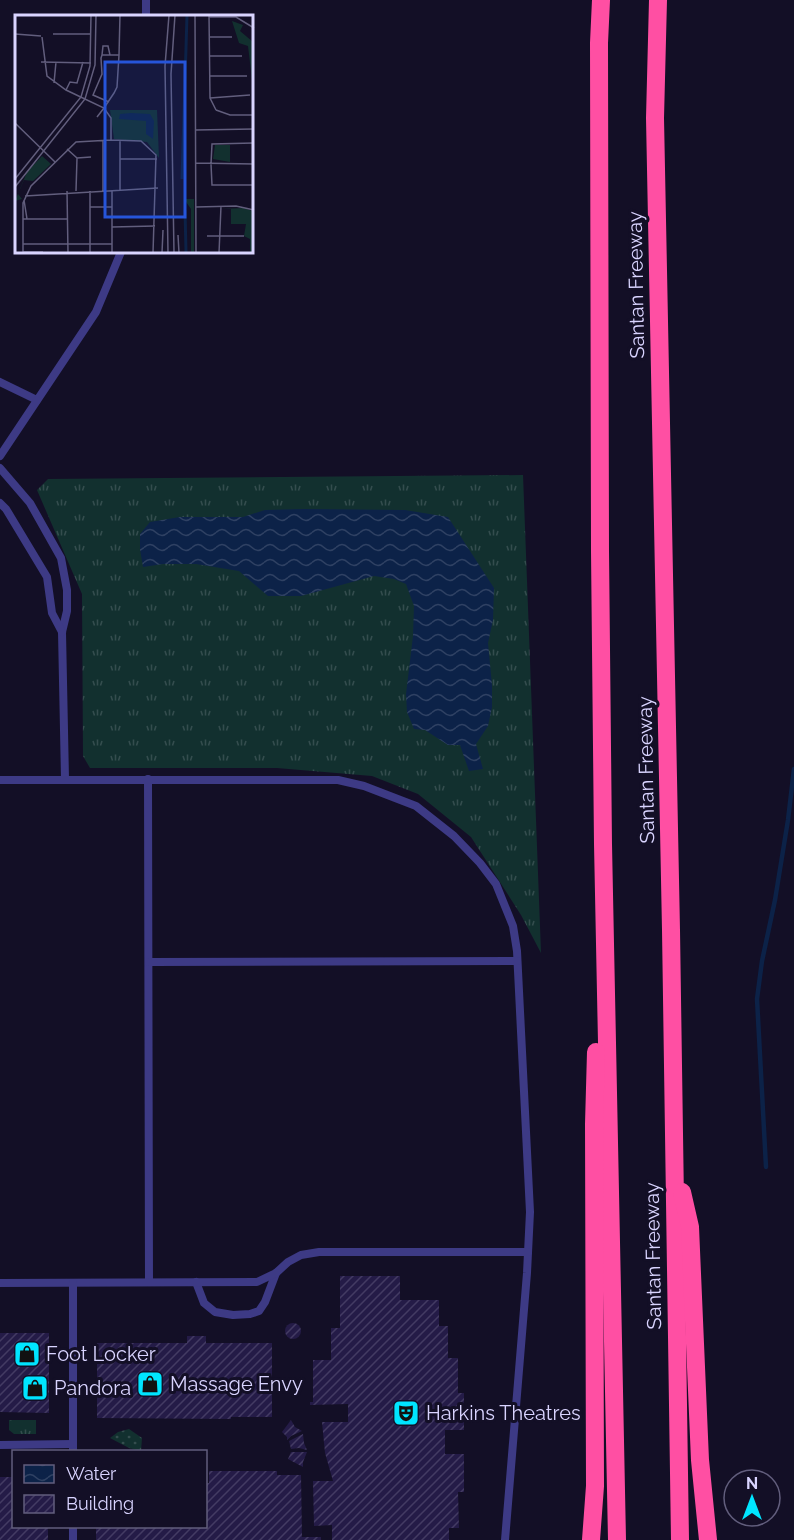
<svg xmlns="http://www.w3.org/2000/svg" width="794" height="1540" viewBox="0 0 794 1540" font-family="Raleway,sans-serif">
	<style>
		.grass { fill: url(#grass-tufts) }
		.garden { fill: url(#garden-dots) }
		.water { fill: url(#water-waves) }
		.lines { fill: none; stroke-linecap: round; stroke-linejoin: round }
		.stream { stroke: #0c2248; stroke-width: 4.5 }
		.building { fill: url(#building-hatch) }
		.lane { stroke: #3d3a85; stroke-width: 8 }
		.highway { stroke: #ff4fa3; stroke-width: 18 }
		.labels { text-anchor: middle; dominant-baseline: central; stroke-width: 6; stroke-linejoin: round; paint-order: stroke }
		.street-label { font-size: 20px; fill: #d9d4ff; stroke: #130f26 }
		.poi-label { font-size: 20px; fill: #d9d4ff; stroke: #130f26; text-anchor: start }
		.inset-river { fill: none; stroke: #0c2248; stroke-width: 3 }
		.inset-road { fill: none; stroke: #625e7d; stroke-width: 1.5 }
		.view { fill: #2655da; fill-opacity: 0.15; stroke: #2655da; stroke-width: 3 }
		.inset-edge { fill: none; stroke: #d9d4ff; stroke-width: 3 }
	</style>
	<defs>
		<pattern id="grass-tufts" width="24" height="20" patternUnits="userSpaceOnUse" patternTransform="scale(1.5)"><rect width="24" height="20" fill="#12302f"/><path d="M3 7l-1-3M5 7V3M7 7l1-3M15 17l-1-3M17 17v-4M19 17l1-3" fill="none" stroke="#344d4e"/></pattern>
		<pattern id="garden-dots" width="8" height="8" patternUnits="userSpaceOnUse" patternTransform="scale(1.5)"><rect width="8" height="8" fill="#12302f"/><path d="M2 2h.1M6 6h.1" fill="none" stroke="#344d4e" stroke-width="1.8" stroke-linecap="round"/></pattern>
		<pattern id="water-waves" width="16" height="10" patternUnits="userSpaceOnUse" patternTransform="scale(1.5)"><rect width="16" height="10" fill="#0c2248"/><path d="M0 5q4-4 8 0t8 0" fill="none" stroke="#2f4163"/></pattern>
		<pattern id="building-hatch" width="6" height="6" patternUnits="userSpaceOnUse" patternTransform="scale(1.5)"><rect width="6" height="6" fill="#241b47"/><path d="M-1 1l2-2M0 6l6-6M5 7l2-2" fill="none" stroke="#433b63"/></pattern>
	</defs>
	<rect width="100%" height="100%" fill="#130f26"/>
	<g class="grass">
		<path d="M523 475 541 953 521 915 471 837 418 794 372 776 277 768H90L83 756 82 594 37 490 48 479Z"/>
		<path d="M9 1420H36V1434H14L9 1430Z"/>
	</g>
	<path class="garden" d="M129 1429 142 1438 141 1451 129 1448 110 1438 118 1432Z"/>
	<path class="water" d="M304 509 405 510 448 517 494 588 493 620 488 643 492 685V707L488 726 476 744 483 769 469 771 460 745H448L425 730 414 729 407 712 406 694 413 636 414 606 406 584 394 579 374 576 301 596H268L239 571 196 564H163L143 567 140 549V534L150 522 180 517H243L265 510Z"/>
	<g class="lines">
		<path class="stream" d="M766 1167 757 999 762 961 775 900 788 820 794 769"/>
	</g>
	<g class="building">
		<path d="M340 1276H400V1300H439V1326H448V1358H458V1393H464V1430H445V1454H464V1492H458L459 1528H449V1540H332V1525L314 1526 313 1481H333L325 1453 322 1422H348V1404L310 1405V1402H313V1360H331V1328H340Z"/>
		<circle cx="293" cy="1331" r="8"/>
		<path d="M0 1333H49V1413L0 1412Z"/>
		<path d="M187 1336H206V1343H272V1417H231V1419L97 1418V1343H187Z"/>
		<path d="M291 1420 295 1427 302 1431 291 1436 287 1440V1437L282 1432Z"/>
		<path d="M303 1434 304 1443 307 1450 299 1448 291 1449 289 1441Z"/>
		<path d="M291 1452H307L303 1462V1467L288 1459Z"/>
		<path d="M209 1471H277V1475H301L302 1537H321V1540H96V1526H206V1483H209Z"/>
		<path d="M0 1477H14V1526H48V1540H0Z"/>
	</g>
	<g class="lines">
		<g class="lane">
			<path d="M146 0V16"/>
			<path d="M0 382 37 400"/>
			<path d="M0 456 96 312 121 252"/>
			<path d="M0 468 30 503 61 558 67 590V611L62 632 65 779"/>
			<path d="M0 503 6 509 47 577 52 613 62 632"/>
			<path d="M148 779 149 1282"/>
			<path d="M0 780H338L364 786 416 806 454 836 480 863 496 884 513 926 517 951 530 1212 527 1273 505 1540"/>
			<path d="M149 962 517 961"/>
			<path d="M196 1282 204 1303 215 1312 233 1315 250 1314 259 1311 265 1302 276 1273"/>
			<path d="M0 1283 257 1282 276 1273 288 1262 301 1255 319 1252H528"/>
			<path d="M73 1283V1452"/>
			<path d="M0 1445 73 1444"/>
			<path d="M73 1526V1540"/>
		</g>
		<g class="highway">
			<path d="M601 0 599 43 600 551 603 844 617 1540"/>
			<path d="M658 0 655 118 671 930 680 1540"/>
			<path d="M682 1192 690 1227 700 1460 708 1540"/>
			<path d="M591 1540 595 1486 594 1124 596 1052"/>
		</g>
	</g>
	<defs>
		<symbol id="shop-square" viewBox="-11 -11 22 22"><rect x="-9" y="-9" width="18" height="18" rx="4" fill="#00e5ff" stroke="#130f26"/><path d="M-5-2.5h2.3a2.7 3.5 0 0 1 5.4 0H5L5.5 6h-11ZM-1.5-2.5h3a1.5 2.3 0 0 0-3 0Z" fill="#111"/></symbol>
		<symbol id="theatre-square" viewBox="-11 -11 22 22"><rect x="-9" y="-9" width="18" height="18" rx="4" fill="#00e5ff" stroke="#130f26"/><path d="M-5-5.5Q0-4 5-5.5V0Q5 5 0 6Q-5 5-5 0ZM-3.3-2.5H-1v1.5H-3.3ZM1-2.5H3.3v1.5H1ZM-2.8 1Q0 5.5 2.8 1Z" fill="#111"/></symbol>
	</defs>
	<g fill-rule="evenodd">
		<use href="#shop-square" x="12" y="1339" width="30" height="30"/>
		<use href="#shop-square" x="135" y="1369" width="30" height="30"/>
		<use href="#shop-square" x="20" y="1373" width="30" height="30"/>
		<use href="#theatre-square" x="391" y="1398" width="30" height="30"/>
	</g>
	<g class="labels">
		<g class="street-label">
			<text transform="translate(636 285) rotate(-91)">Santan Freeway</text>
			<text transform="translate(646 770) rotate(-91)">Santan Freeway</text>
			<text transform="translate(653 1256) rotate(-91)">Santan Freeway</text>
		</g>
		<g class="poi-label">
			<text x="46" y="1354">Foot Locker</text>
			<text x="170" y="1384">Massage Envy</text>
			<text x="54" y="1388">Pandora</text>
			<text x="426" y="1413">Harkins Theatres</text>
		</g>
	</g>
	<g transform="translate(15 15)">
		<rect width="238" height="238" fill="#130f26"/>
		<path d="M142 95 144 143 132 127 99 124 95 95ZM169 184H179V238H176V194Z" fill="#12302f"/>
		<path d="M217 6 228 10 225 16 238 27V73L233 31 224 28ZM200 130H215V147L198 144ZM228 193 238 196V238H235V224L229 221 231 209H216V194H207Z" fill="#12302f"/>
		<path d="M27 141 36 149 18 166 9 165 3 179 7 184 0 186 12 157Z" fill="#12302f"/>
		<path d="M116 98 135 99 139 106 138 124 131 119V106L104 104 105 99Z" fill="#0c2248"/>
		<path class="inset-river" d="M167 164 172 0M170 195 171 237"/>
		<path class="inset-road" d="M180 0 181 238M194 0 195 83 201 95M194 2H221L239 13M0 19 26 21M38 19H76M27 22 32 61 51 75 89 93 96 103V125M194 22H217M87 40 88 31H93L95 40M104 40 105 0M194 41H227M26 47 76 48M195 61H232M39 68 41 47M51 75 55 67 62 68 68 47M195 83 235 80M201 95 215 100H239M82 102 89 93 99 78 102 72 104 40H87L86 43 87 59 78 80 94 87M0 108 40 147M180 115 239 114M88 125V176M105 126V176M239 128 197 129 196 149 197 170H239M52 134 62 143 76 142M105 144H142M180 148 239 149M0 164 66 82 75 51 76 0M0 172 70 84 80 50 81 0M52 176 53 238M61 176 62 143M75 176V238M97 176V238M10 181 143 173M9 185 12 204M75 192H97M181 192 221 191 239 195M8 204H52M97 212 140 211M163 220 164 238M192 221H229M8 229H97M8 237H28M8 238V188L16 171 61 127 96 125 126 126 141 140 138 238M147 238 148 215M153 238 150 51 154 0M159 238 156 59 160 0M204 238 206 191"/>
		<path class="view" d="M90 47H170V202H90Z"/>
		<rect width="238" height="238" class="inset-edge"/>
	</g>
	<rect x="12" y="1450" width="195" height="78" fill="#130f26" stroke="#625e7d" stroke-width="1.5"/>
	<rect x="24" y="1465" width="30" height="18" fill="url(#water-waves)" stroke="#625e7d" stroke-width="1.5"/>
	<text x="66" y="1480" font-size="18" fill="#d9d4ff">Water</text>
	<rect x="24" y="1495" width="30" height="18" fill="url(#building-hatch)" stroke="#625e7d" stroke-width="1.5"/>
	<text x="66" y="1510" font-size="18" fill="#d9d4ff">Building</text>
	<g transform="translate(752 1498)"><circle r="28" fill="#130f26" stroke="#625e7d" stroke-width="1.5"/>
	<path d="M0-4.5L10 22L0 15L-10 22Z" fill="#00e5ff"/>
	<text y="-9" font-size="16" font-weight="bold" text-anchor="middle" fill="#d9d4ff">N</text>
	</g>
</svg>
